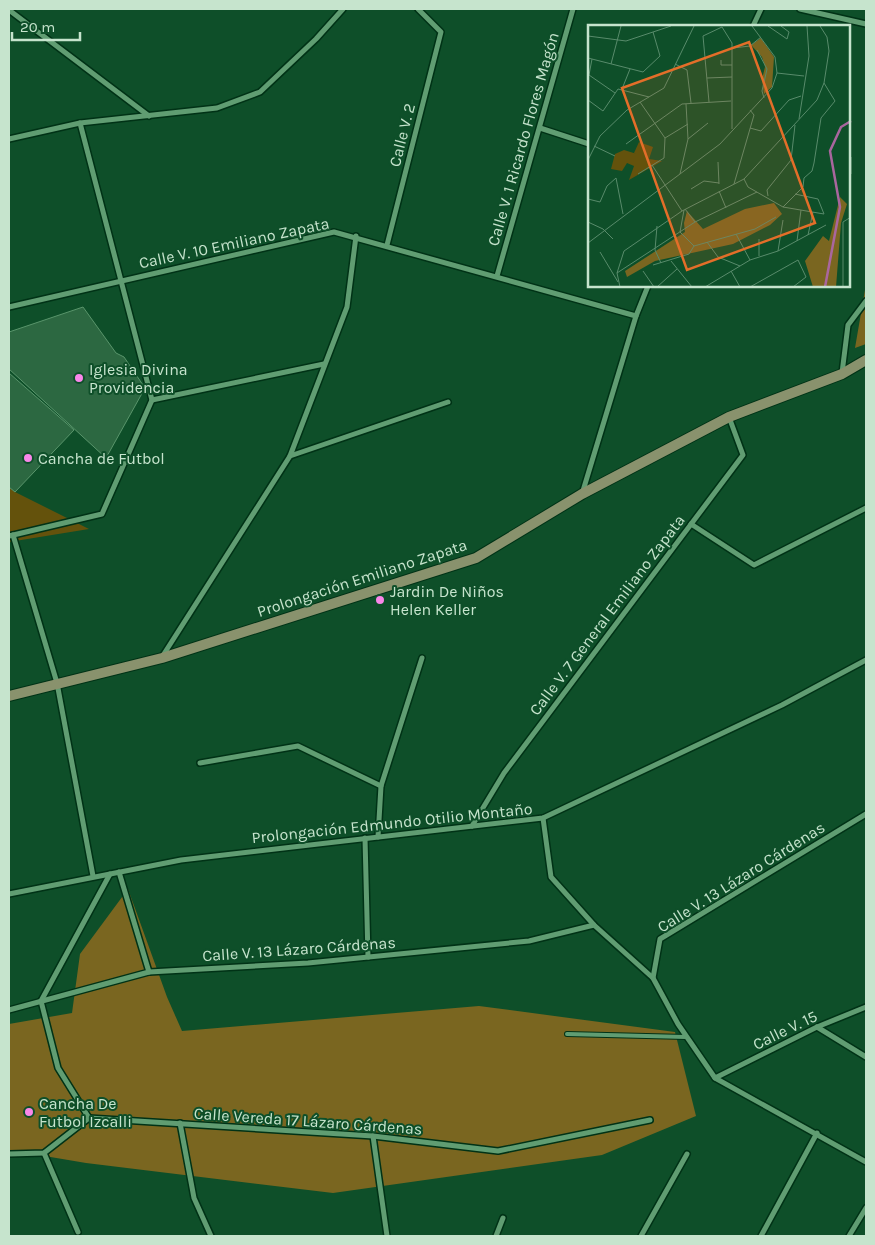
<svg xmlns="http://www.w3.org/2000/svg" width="875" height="1245" viewBox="0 0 875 1245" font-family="Karla,sans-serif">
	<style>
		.green { fill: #64520c }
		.forest { fill: #7a6620 }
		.building { fill: #2c6841; stroke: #59956b }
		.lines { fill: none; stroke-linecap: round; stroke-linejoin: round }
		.service-casing { stroke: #003216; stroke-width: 6 }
		.minor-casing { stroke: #003216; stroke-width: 8 }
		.secondary-casing { stroke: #003216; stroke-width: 12 }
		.service { stroke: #609d72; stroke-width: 4 }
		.minor { stroke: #609d72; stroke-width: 5 }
		.secondary { stroke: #89926d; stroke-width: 10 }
		.poi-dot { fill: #f987e9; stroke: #0e4f29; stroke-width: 2 }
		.labels { text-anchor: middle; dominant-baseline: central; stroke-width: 4; stroke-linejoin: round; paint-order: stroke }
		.street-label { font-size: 16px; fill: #c6e4cd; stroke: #0e4f29 }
		.poi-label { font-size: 16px; fill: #c6e4cd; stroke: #0e4f29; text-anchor: start }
		.inset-river { fill: none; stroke: #a9669e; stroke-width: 2.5 }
		.inset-road { fill: none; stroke: #588b6b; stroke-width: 1 }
		.view { fill: #e36e29; fill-opacity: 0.15; stroke: #e36e29; stroke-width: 2.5 }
		.inset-edge { fill: none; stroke: #c6e4cd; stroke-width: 2.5 }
	</style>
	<rect width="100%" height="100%" fill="#0e4f29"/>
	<path class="green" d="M9 487 15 492 89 529 9 542Z"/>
	<g class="forest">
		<path d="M866 283V344L855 348 866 284Z"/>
		<path d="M128 889 167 997 182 1031 479 1006 675 1032 696 1116 602 1155 333 1193 86 1163 9 1150V1024L72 1013 80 954Z"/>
	</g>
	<g class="building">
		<path d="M83 307 116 353 124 357 145 388 106 458 9 369V332Z"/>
		<path d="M9 373 74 430 15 492 9 487Z"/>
	</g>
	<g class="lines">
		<defs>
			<path id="service" d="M567 1034 686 1037"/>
			<g id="minor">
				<path d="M800 9 866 24"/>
				<path d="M9 10 149 116"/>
				<path d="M753 26 761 9"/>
				<path d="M540 128 589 144"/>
				<path d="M9 139 80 123 217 108 260 92 316 39 343 9"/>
				<path d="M387 245 441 32 418 9"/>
				<path d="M497 276 573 9"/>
				<path d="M9 307 334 232 636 316"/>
				<path d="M842 373 848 325 866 301"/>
				<path d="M152 400 324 364"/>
				<path d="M290 456 448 402"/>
				<path d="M582 494 636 316 648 286"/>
				<path d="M691 524 754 565 866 508"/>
				<path d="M13 535 57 683 93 876"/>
				<path d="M9 536 102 514 152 400 80 123"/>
				<path d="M162 657 290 456 347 307 356 236"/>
				<path d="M200 763 298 746 381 786"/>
				<path d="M543 818 551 877 594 925 653 978 678 1024 715 1078 866 1162"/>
				<path d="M472 826 504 773 743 455 729 417"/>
				<path d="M378 837 381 786 422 658"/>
				<path d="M365 838 368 957"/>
				<path d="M119 872 149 972"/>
				<path d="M9 894 181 860 543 818 782 705 866 660"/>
				<path d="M653 978 660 939 866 814"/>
				<path d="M41 1001 110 874"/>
				<path d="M41 1001 58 1068 89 1118"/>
				<path d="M9 1010 149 972 308 963 529 941 594 925"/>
				<path d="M817 1027 866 1057"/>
				<path d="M715 1078 817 1027 866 1007"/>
				<path d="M89 1118 373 1136 498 1151 650 1120"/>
				<path d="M180 1123 194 1198 211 1236"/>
				<path d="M373 1136 387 1236"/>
				<path d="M44 1153 78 1232"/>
				<path d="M9 1154 44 1153 89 1118"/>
				<path d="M496 1236 503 1218"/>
				<path d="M641 1236 687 1154"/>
				<path d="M761 1236 817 1133"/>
				<path d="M849 1236 866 1208"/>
			</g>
			<path id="secondary" d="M9 696 162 658 476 558 582 494 729 417 842 374 866 360"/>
		</defs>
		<use href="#service" class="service-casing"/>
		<use href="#minor" class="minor-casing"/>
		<use href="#secondary" class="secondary-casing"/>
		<use href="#service" class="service"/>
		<use href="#minor" class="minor"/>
		<use href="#secondary" class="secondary"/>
	</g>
	<g class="poi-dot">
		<circle cx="79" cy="378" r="5"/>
		<circle cx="28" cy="458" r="5"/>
		<circle cx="380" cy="600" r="5"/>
		<circle cx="29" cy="1112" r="5"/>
	</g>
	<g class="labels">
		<g class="street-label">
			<text transform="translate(402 135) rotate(-76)">Calle V. 2</text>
			<text transform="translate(523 139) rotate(-74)">Calle V. 1 Ricardo Flores Magón</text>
			<text transform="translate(234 243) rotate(-12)">Calle V. 10 Emiliano Zapata</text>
			<text transform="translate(362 578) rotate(-18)">Prolongación Emiliano Zapata</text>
			<text transform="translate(607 615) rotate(-53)">Calle V. 7 General Emiliano Zapata</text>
			<text transform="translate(392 823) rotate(-6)">Prolongación Edmundo Otilio Montaño</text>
			<text transform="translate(741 877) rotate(-32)">Calle V. 13 Lázaro Cárdenas</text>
			<text transform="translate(299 949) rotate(-4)">Calle V. 13 Lázaro Cárdenas</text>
			<text transform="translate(785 1030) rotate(-26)">Calle V. 15</text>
			<text transform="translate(308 1121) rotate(4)">Calle Vereda 17 Lázaro Cárdenas</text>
		</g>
		<g class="poi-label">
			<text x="89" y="369">Iglesia Divina<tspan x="89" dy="18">Providencia</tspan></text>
			<text x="38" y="458">Cancha de Futbol</text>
			<text x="390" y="591">Jardin De Niños<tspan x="390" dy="18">Helen Keller</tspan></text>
			<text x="39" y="1103">Cancha De<tspan x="39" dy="18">Futbol Izcalli</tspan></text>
		</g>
	</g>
	<g transform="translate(588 25)">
		<rect width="262" height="262" fill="#0e4f29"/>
		<path d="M51 117 65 122 61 134 74 136 41 155 46 141 39 138 34 146 23 144 27 129 36 125 49 129 46 128Z" fill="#64520c"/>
		<path d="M173 13 186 32 184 62 176 69 174 54 177 42 174 32 163 20ZM252 172 259 179 253 198 248 262H225L217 236 235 211 241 216ZM186 178 194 189 182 200 145 219 67 236 39 252 37 246 97 207 96 198 99 186 115 204 157 184Z" fill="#7a6620"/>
		<path class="inset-river" d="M237 262 252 182 242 126 253 102 263 96"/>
		<path class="inset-road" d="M180 1 199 14 201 7 193 1M0 11 38 16 83 1M115 11 134 2 144 18V104M115 11 121 77M145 23 162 21 173 12M169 25 179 44 174 66 176 73M0 33 55 47 72 31 65 7M4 34 1 50 27 68M133 35V40H144M23 39 33 1M87 39 99 45 103 78M189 48 216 51M119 53 144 52M34 64 42 44M0 75 15 86 30 64 61 72M211 94 221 31 219 1M162 103 173 106 201 75 213 71M77 113 100 99M100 114 120 98M38 119 94 79 143 76M6 121 27 131M263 132V149M0 135 12 111 39 85 76 63 106 1M203 135 207 100M130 137 131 159M64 140 94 186M50 149 76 133 77 113 52 77M92 149 100 114 98 79M28 153 35 189M156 154 160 162 195 182 236 189M146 159 166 90 162 85M103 164 116 156 131 158M131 166 138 183M207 169 230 174 236 189M180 171 179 165 203 135M0 174 12 177 19 161 28 153M195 182 215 162 216 153 224 146 226 138 233 93 247 76 236 58M97 184 107 197M0 197 15 204 25 214M69 201 67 225 73 238M92 207 96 185M92 207 106 221M148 209 162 235M220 210 225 187M209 216 213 185M119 217 130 232 152 241M0 218 132 119 184 63 189 48 187 32 164 1M106 221 167 204 188 192M190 226 195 195M12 227 30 257M171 231V214M83 236 104 262M65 240 101 229 106 221M55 246 66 262M143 246 152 262M29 248 107 197 169 167M32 262 29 248 36 226 94 186 156 154 229 75 236 58 241 26 239 12 232 1M69 262 89 244M117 262 162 235 190 226 238 200M162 262 210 235 218 252 205 262M255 262V197L263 192"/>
		<path class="view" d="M161 17 227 198 99 245 34 63Z"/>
		<rect width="262" height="262" class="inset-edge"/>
	</g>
	<rect width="875" height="1245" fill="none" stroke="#c6e4cd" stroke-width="20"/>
	<path d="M12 32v8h68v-8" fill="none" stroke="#c6e4cd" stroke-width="2.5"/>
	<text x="20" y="32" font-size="15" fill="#c6e4cd" stroke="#0e4f29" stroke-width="4" paint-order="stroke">20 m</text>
</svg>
